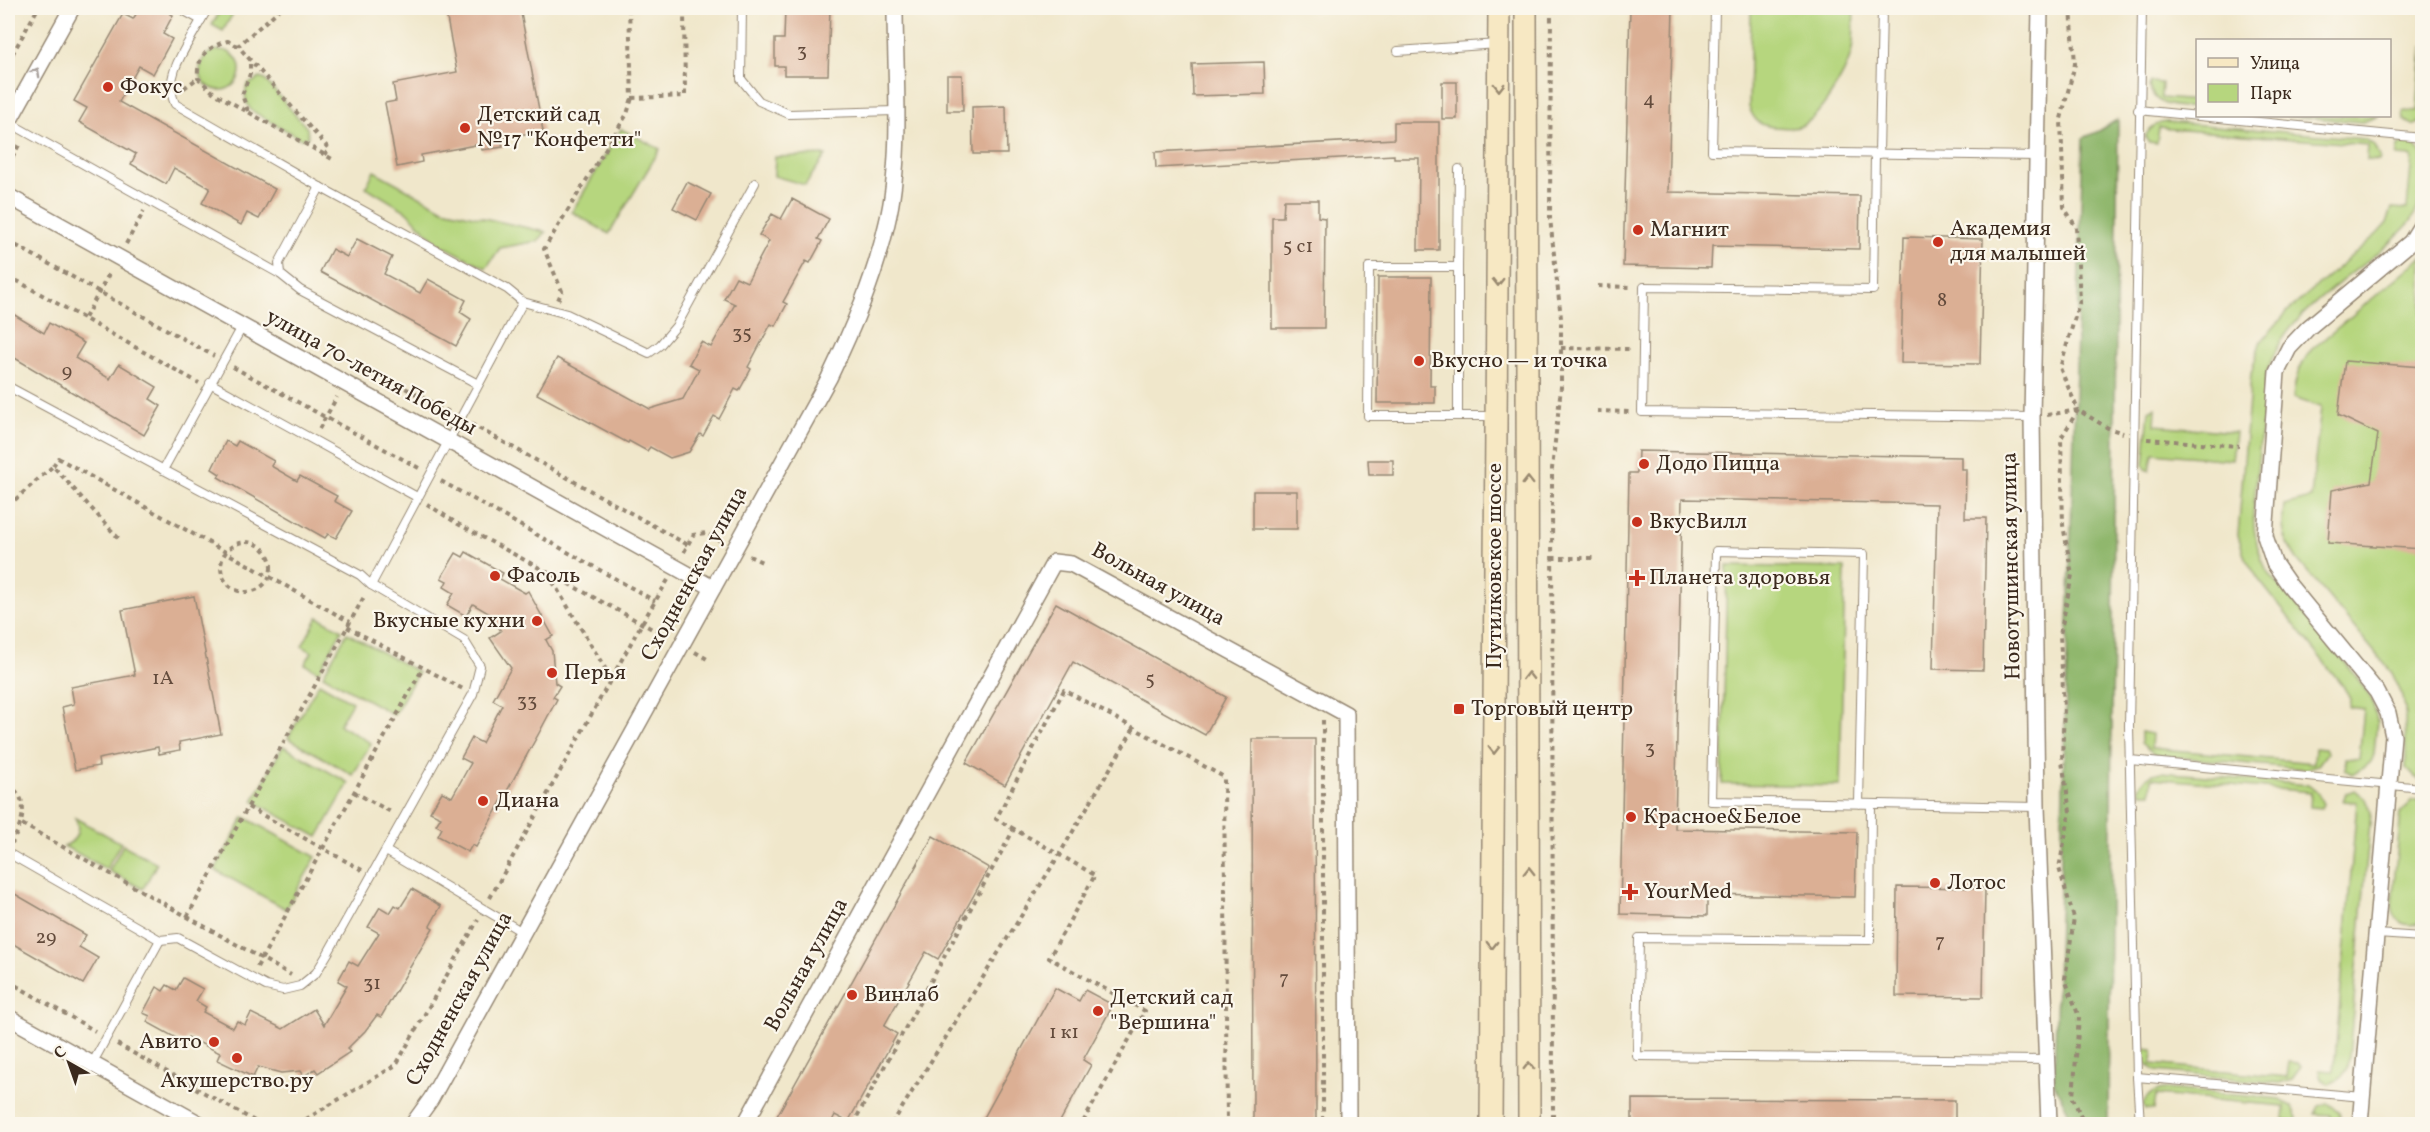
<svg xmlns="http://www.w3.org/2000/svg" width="2430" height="1132" viewBox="0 0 2430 1132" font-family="Vollkorn,serif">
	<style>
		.green { fill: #b6d67e; stroke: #78804e; stroke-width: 1.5 }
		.forest { fill: #90b76d; stroke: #667046; stroke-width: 1.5 }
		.building { fill: #dbaf94 }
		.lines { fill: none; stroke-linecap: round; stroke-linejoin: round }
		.service-casing { stroke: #968874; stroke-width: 10 }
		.minor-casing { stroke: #968874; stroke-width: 18 }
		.secondary-casing { stroke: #968874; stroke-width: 24 }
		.path { stroke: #968874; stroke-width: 4; stroke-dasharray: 4.5 4.5; stroke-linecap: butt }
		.service { stroke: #fff; stroke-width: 8 }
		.minor { stroke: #fff; stroke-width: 15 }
		.secondary { stroke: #f7e8c3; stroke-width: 21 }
		.oneway { stroke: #a79f9a }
		.oneway2 { stroke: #998970 }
		.poi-dot { fill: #c8321e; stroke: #fbf7ec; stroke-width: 2 }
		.labels { text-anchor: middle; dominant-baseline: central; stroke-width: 4.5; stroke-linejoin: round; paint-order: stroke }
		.number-label { font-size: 20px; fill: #634b3c }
		.poi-label { font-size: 22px; fill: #3b2a1e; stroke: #fbf7ec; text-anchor: start }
		.street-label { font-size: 22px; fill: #3b2a1e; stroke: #fbf7ec }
	</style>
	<rect width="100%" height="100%" fill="#fbf7ec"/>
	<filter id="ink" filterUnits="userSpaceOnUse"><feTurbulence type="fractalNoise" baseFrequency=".0167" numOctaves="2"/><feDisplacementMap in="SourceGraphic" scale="12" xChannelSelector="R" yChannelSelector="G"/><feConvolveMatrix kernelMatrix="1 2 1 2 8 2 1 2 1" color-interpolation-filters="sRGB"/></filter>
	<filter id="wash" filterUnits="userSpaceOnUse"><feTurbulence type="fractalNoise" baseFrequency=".008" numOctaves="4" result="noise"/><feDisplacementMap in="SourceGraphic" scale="24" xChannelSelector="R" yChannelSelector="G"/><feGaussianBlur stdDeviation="1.35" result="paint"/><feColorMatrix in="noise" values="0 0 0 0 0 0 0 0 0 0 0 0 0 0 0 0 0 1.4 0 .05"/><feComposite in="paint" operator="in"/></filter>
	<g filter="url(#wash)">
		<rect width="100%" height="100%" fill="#f0e7cb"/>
		<g class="green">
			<path d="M222 8H236L223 31 212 25Z"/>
			<path d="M1751 8H1854C1853 22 1855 40 1851 54 1846 73 1818 122 1798 127 1792 129 1782 127 1775 127 1760 126 1754 121 1749 107Z"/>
			<path d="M2422 46V120L2413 125 2404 120 2403 111 2417 112Z"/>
			<circle cx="220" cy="70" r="20"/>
			<path d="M260 78 265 80 307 128 308 137 301 139 252 111C245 103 244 96 247 85Z"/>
			<path d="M2151 82 2162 83 2161 98 2197 101V108C2178 106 2155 109 2149 86Z"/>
			<path d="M2286 116H2379L2362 122Z"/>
			<path d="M2167 122 2365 139 2375 146 2380 157 2379 161 2367 160 2368 145 2159 128 2157 143 2148 142 2145 137C2150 127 2156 123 2167 122Z"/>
			<path d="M621 129 660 149 609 234 572 212Z"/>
			<path d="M2407 142 2413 144 2422 153C2422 178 2425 200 2411 221 2365 274 2285 304 2266 376L2253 515C2254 535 2257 552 2267 571L2357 677 2372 700 2377 720 2374 754 2372 761 2365 767 2353 774 2346 770 2345 758 2359 759 2364 709 2349 707 2350 699 2343 686 2259 580 2245 558 2238 535 2251 374 2260 343 2288 311 2377 234 2387 223 2392 208 2407 209 2412 157 2396 156 2398 146Z"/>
			<path d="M826 155 805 185 774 176 775 157Z"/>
			<path d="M374 171 443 209 546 232 538 241 500 248 486 268 438 243 406 211 366 187Z"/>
			<path d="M2422 257V780L2415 777 2406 768 2405 709 2403 697 2392 673 2297 559C2283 537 2281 531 2284 505L2311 498 2321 407 2293 398C2295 378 2299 366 2311 350Z"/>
			<path d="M2156 407 2155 425 2235 432 2232 460 2153 453 2150 471 2146 469 2144 465 2149 411Z"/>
			<path d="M1727 566 1845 568 1840 786 1722 784Z"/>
			<path d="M318 617 342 630 319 672 305 664 312 652 302 646Z"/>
			<path d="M347 633 418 672 394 715 323 675Z"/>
			<path d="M319 683 352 702 339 725 371 743 353 775 288 738Z"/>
			<path d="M2141 732 2152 734 2151 748 2314 763 2315 748 2325 749 2327 753 2318 765 2305 769 2155 755 2141 743Z"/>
			<path d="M283 746 349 783 318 837 253 801Z"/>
			<path d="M2161 772 2308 785 2318 793 2323 804 2321 808 2310 807 2311 792 2152 778 2151 793H2141L2139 788C2144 778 2150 774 2161 772Z"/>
			<path d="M2355 790 2366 799 2371 812 2348 1068 2340 1079 2329 1084 2321 1079 2319 1070 2334 1071 2357 802 2343 801 2346 793Z"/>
			<path d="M2412 800H2422V921C2406 930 2394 922 2392 905L2401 812Z"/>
			<path d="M244 817 316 857 286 909 215 870Z"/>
			<path d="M75 818 121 843 106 869 64 846C77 841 81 830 75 818Z"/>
			<path d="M123 845 157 863 143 889 109 871Z"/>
			<path d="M2142 1049 2153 1050 2152 1064 2287 1077 2289 1062 2298 1063 2301 1067 2292 1079 2279 1083 2156 1071 2146 1063 2140 1052Z"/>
			<path d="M2165 1089 2281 1099 2292 1107 2297 1118 2295 1122 2284 1121 2285 1106 2156 1095 2154 1110 2145 1109 2143 1104C2147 1095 2154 1090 2165 1089Z"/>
			<path d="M2328 1103 2339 1112 2343 1124H2329L2330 1115 2315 1114 2319 1106Z"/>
		</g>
		<path class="forest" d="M2118 119 2108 1124H2074L2054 1083 2083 138 2099 131Z"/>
		<g id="blocks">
			<g class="building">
				<path d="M140 8H160L173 15 163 34 172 39 153 74 139 66 119 102 275 189 259 219 247 213 241 225 202 203 210 188 174 168 166 184 131 164 136 154 79 122 87 108 74 101 123 14 133 19Z"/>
				<path d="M445 8H520L543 131 501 138 503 147 482 150 481 144 421 155 422 162 397 167 385 103 396 101 393 84 457 72Z"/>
				<path d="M785 8H830L828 75H784V66H775V39H784Z"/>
				<path d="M1630 8H1673L1668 192 1860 196 1859 249 1712 246 1711 268 1623 266Z"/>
				<path d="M1264 62 1265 94 1193 96 1192 64Z"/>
				<path d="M947 75H962L963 111H947Z"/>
				<rect x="1442" y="82" width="15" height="37"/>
				<path d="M1006 106 1007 154H973L972 107Z"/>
				<path d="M1394 122H1439V250H1418L1419 158H1394V155L1156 168 1155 152 1394 139Z"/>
				<path d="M687 182 711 194 697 220 673 208Z"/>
				<path d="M792 199 829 219 818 239 822 241 810 263 806 261 783 302 787 304 775 326 771 324 748 367 751 369 739 391 735 389 719 419 714 416 703 436 700 434 689 452 670 458 650 447 647 451 629 441 628 443 537 394 557 358 650 409 683 399 699 369 689 364 701 342 711 347 735 304 724 299 736 277 747 282 769 241 759 235 772 214 781 219Z"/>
				<path d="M1284 200H1318V217L1325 218 1324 328H1272V217H1283Z"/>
				<path d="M1904 237 1983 239 1980 364 1901 363Z"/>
				<path d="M357 239 392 257 384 274 420 293 428 279 466 300 460 312 471 319 456 346 320 272 332 249 347 257Z"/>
				<path d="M1378 277H1431L1430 386H1435V403H1377Z"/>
				<path d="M8 311 44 333 49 323 84 343 75 358 110 379 119 364 157 387 150 399 161 406 144 435 8 354Z"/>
				<path d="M2345 361 2422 367V549L2328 543 2332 490 2371 482 2378 434 2338 415Z"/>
				<path d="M226 441 235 446 238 441 274 461 271 466 297 481 300 476 337 496 334 501 352 511 336 538 328 534 325 538 218 477 220 474 212 469Z"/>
				<path d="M1638 451 1961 457V469H1966L1965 518H1986L1983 670 1933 669 1937 504 1682 499 1675 829 1857 832 1855 897 1707 894V916L1620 914 1629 473H1637Z"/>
				<path d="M1368 460H1393V475H1369Z"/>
				<rect x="1253" y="491" width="44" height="38"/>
				<path d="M466 552 503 573 500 579 525 593 528 591 553 636 546 640 552 651 555 683 560 686 553 697 557 699 539 733 476 847 472 845 468 852 438 836 442 828 436 825 441 817 430 812 442 792 452 797 467 770 471 763 461 758 472 738 482 743 502 705 493 700 511 668 490 638 501 631 490 614 473 604 466 616 447 605 454 593 444 587 447 581 441 578 456 553 463 557Z"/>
				<path d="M194 596 221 734 179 742 180 750 159 754 158 747 98 759 99 766 75 770 62 707 74 704 71 687 135 675 122 610Z"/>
				<path d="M1056 603 1226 697 1205 735 1073 662 1005 785 966 763Z"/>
				<path d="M1252 739H1315L1316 1125H1253Z"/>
				<path d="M933 836 989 868 938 959 926 952 884 1026 897 1034 848 1122 835 1115 830 1125H772Z"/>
				<path d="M1897 887 1985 888 1983 997 1896 996Z"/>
				<path d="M412 889 441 906 430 926 433 928 381 1017 377 1015 365 1031 347 1049 350 1052 318 1073 315 1069 304 1076 301 1071 281 1073 258 1067 253 1077 217 1060 220 1053 188 1037 185 1043 147 1022 150 1016 143 1013 157 987 163 991 167 985 176 990 183 978 203 989 196 1001 206 1007 203 1012 233 1028 237 1021 245 1025 251 1013 283 1029 314 1009 324 1025 347 986 338 981 349 961 358 966 379 933 368 927 380 907 390 913 395 905 400 908Z"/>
				<path d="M8 890 86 935 79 947 98 958 83 984 8 941Z"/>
				<path d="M1055 988 1079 1001 1085 990 1113 1005 1083 1060 1091 1065 1058 1125H980Z"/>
				<path d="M1632 1099 1955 1100V1125H1632Z"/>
			</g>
		</g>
	</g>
	<g filter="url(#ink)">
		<use href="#blocks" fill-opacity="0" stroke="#968874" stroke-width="1.5"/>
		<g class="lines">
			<defs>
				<g id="service">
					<path d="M179 8 201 20 208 8"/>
					<path d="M742 8 741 79 759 101 789 114 895 111"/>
					<path d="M1715 8 1712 151 2038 156"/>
					<path d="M1398 51 1498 44"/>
					<path d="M2138 110 2422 138"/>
					<path d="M8 122 280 274"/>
					<path d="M1875 154 1873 290 1644 287 1642 412 2032 417"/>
					<path d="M1879 154 1882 8"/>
					<path d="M1459 169 1458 267H1369L1368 416H1495"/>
					<path d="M320 187 279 263 280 274 300 290 478 384"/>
					<path d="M523 302 567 314 649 353 660 345 677 325 755 183"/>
					<path d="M210 383 417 497"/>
					<path d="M8 389 9 387 360 575 371 585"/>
					<path d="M1458 416V267"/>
					<path d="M163 470 242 327"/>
					<path d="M2130 760 2422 788"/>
					<path d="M1859 804 1864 554 1716 551 1711 801 2037 807"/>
					<path d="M1871 804 1870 940 1639 938 1637 1056 2046 1060"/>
					<path d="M386 851 524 933"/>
					<path d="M8 853 160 940 178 938 266 986 283 990 300 986 316 973 328 953 473 694 480 666 464 640 371 585 523 302 507 289 318 186 175 104C162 76 188 45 201 20"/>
					<path d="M2377 934 2422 937"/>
					<path d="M92 1064 160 940"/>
					<path d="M2137 1077 2363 1097"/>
					<path d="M2140 1124 2137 1077 2129 726 2142 8"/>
				</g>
				<g id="minor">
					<path d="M2040 8 2032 417 2037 807 2049 1124"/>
					<path d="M8 123 72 8"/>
					<path d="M8 196 713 588"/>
					<path d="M8 1017 200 1124"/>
					<path d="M413 1124 431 1099 829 378C853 328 875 277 887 223 903 157 895 75 895 8"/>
					<path d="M745 1124 1054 562 1071 564 1346 714 1348 1124"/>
					<path d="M2360 1124 2393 736 2388 713 2377 692 2290 586 2274 563 2265 536 2277 372 2289 348 2308 328 2411 242 2422 224"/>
				</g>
				<g id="secondary">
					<path d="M1526 8 1529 1124"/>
					<path d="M1491 1124 1499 8"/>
				</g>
			</defs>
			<use href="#service" class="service-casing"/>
			<use href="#minor" class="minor-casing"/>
			<use href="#secondary" class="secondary-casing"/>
			<g class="path">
				<path d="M281 8 238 46 329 149 325 155"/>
				<path d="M629 8 632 98 685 96 684 8"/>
				<path d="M1551 8 1550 218 1561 318V387L1552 469 1553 1124"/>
				<path d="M2071 8 2075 64 2061 119 2064 207 2076 227 2080 300 2060 368 2078 410 2061 438 2063 525 2072 575 2060 635 2064 707 2062 761 2070 812 2059 868 2074 918 2065 979 2079 1017 2073 1098 2084 1124"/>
				<path d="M238 46 228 41C209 46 196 57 198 78L214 93 334 160"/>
				<path d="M8 62 38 8"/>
				<path d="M184 88 198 78"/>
				<path d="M248 111 242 95 250 74V62"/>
				<path d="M8 165 20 143"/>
				<path d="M8 241 214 356"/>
				<path d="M126 244 144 211"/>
				<path d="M8 279 12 278 199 383"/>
				<path d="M1598 286 1631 287"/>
				<path d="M558 300 562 291 544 249 627 114 632 98"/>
				<path d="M85 318 110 272"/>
				<path d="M1561 348 1630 349"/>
				<path d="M233 367 419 468"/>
				<path d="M353 369 357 362 451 413"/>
				<path d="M1597 411 1629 412"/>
				<path d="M2047 415 2078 410 2108 428 2123 433"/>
				<path d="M471 424 688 545"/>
				<path d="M319 429 337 397"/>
				<path d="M2147 439 2239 446"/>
				<path d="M53 466 58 458 350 622"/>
				<path d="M441 481 655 601"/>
				<path d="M427 504 458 524 667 637"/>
				<path d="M8 506 53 466 121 541"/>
				<circle cx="246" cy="567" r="25"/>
				<path d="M684 552 693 535 706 533 721 541"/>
				<path d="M749 556 762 562"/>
				<path d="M1552 558H1596"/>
				<path d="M548 574 611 678"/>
				<path d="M347 627 463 689"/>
				<path d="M695 652 707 659"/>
				<path d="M1323 720V1124"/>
				<path d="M8 785C32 799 22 824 12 843"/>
				<path d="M354 792 393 813"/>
				<path d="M248 807 362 870"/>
				<path d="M22 824 291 975"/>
				<path d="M1014 829 996 819 1064 690 1224 777 1227 1124"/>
				<path d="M490 898 642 623 668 580"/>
				<path d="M187 917 365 595"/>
				<path d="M257 967 423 668"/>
				<path d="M8 981 95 1031"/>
				<path d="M117 1044 260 1124"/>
				<path d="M298 1124 396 1065 478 920"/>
				<path d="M853 1124 1014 829 1095 875 1049 958 1145 1011 1082 1124"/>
				<path d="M892 1124 1059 855 1134 728"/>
			</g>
			<use href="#service" class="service"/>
			<use href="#minor" class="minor"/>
			<use href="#secondary" class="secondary"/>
		</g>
		<defs><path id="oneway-chevron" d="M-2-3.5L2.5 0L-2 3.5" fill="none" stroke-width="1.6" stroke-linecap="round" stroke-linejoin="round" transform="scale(1.5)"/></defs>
		<use class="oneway" href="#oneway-chevron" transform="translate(36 72) rotate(-61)"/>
		<g class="oneway2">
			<use href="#oneway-chevron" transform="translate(1499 87) rotate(90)"/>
			<use href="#oneway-chevron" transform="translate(1498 282) rotate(90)"/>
			<use href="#oneway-chevron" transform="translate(1528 481) rotate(-90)"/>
			<use href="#oneway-chevron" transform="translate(1528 676) rotate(-90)"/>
			<use href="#oneway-chevron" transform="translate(1494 750) rotate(90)"/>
			<use href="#oneway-chevron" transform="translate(1529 871) rotate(-90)"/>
			<use href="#oneway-chevron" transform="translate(1492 945) rotate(90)"/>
			<use href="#oneway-chevron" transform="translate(1529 1066) rotate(-90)"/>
		</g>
	</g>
	<g class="poi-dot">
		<circle cx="108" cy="87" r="6"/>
		<circle cx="465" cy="128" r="6"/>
		<circle cx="1638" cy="230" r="6"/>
		<circle cx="1938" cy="242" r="6"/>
		<circle cx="1419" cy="361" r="6"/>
		<circle cx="1644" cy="464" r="6"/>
		<circle cx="1637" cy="522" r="6"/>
		<circle cx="495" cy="576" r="6"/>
		<path d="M1634 569h6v6h6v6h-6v6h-6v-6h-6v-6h6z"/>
		<circle cx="537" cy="621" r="6"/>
		<circle cx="552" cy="673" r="6"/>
		<rect x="1453" y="703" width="12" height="12" rx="3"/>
		<circle cx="483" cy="801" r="6"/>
		<circle cx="1631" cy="817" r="6"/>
		<circle cx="1935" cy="883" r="6"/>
		<path d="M1627 883h6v6h6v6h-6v6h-6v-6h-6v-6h6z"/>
		<circle cx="852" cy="995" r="6"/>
		<circle cx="1098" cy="1011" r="6"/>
		<circle cx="214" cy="1042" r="6"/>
		<circle cx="237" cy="1058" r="6"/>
	</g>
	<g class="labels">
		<g class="number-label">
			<text x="802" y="52">3</text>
			<text x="1649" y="100">4</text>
			<text x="1298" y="247">5 с1</text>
			<text x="1942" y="301">8</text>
			<text x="742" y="334">35</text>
			<text x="67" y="372">9</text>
			<text x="163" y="679">1А</text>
			<text x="1150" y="680">5</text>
			<text x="527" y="702">33</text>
			<text x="1650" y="749">3</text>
			<text x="46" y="938">29</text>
			<text x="1940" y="942">7</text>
			<text x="1284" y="979">7</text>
			<text x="372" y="984">31</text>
			<text x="1064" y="1033">1 к1</text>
		</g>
		<g class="poi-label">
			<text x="120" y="87">Фокус</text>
			<text x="477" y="115">Детский сад<tspan x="477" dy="25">№17 "Конфетти"</tspan></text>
			<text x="1950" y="229">Академия<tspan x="1950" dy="25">для малышей</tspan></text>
			<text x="1650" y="230">Магнит</text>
			<text x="1431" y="361">Вкусно — и точка</text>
			<text x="1656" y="464">Додо Пицца</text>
			<text x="1649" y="522">ВкусВилл</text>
			<text x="507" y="576">Фасоль</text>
			<text x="1649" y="578">Планета здоровья</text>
			<text x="525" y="621" text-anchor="end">Вкусные кухни</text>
			<text x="564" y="673">Перья</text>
			<text x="1471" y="709">Торговый центр</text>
			<text x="495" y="801">Диана</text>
			<text x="1643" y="817">Красное&amp;Белое</text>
			<text x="1947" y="883">Лотос</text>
			<text x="1644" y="892">YourMed</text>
			<text x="864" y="995">Винлаб</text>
			<text x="1110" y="998">Детский сад<tspan x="1110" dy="25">"Вершина"</tspan></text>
			<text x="202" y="1042" text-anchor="end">Авито</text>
			<text x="237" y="1081" text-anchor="middle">Акушерство.ру</text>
		</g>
		<g class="street-label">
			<text transform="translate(371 373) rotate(29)">улица 70-летия Победы</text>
			<text transform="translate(1495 566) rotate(-90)">Путилковское шоссе</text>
			<text transform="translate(2012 566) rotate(-91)">Новотушинская улица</text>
			<text transform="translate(695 574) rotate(-61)">Сходненская улица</text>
			<text transform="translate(1158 585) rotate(29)">Вольная улица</text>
			<text transform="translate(807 965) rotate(-61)">Вольная улица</text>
			<text transform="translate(460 999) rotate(-61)">Сходненская улица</text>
		</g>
	</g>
	<rect width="2430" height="1132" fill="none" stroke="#fbf7ec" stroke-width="30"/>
	<rect x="2196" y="39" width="195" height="78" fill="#fbf7ec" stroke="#aea59a" stroke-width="1.5"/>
	<rect x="2208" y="58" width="30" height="9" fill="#f7e8c3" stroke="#aea59a" stroke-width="1.5"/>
	<text x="2250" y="69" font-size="18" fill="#3b2a1e">Улица</text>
	<rect x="2208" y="84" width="30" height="18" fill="#b6d67e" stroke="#aea59a" stroke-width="1.5"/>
	<text x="2250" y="99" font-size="18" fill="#3b2a1e">Парк</text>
	<g transform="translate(69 1063) rotate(320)" stroke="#fbf7ec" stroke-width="4.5" paint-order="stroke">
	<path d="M0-4.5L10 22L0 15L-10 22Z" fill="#3b2a1e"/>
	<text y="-9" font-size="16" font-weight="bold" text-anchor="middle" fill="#3b2a1e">С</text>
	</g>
</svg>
